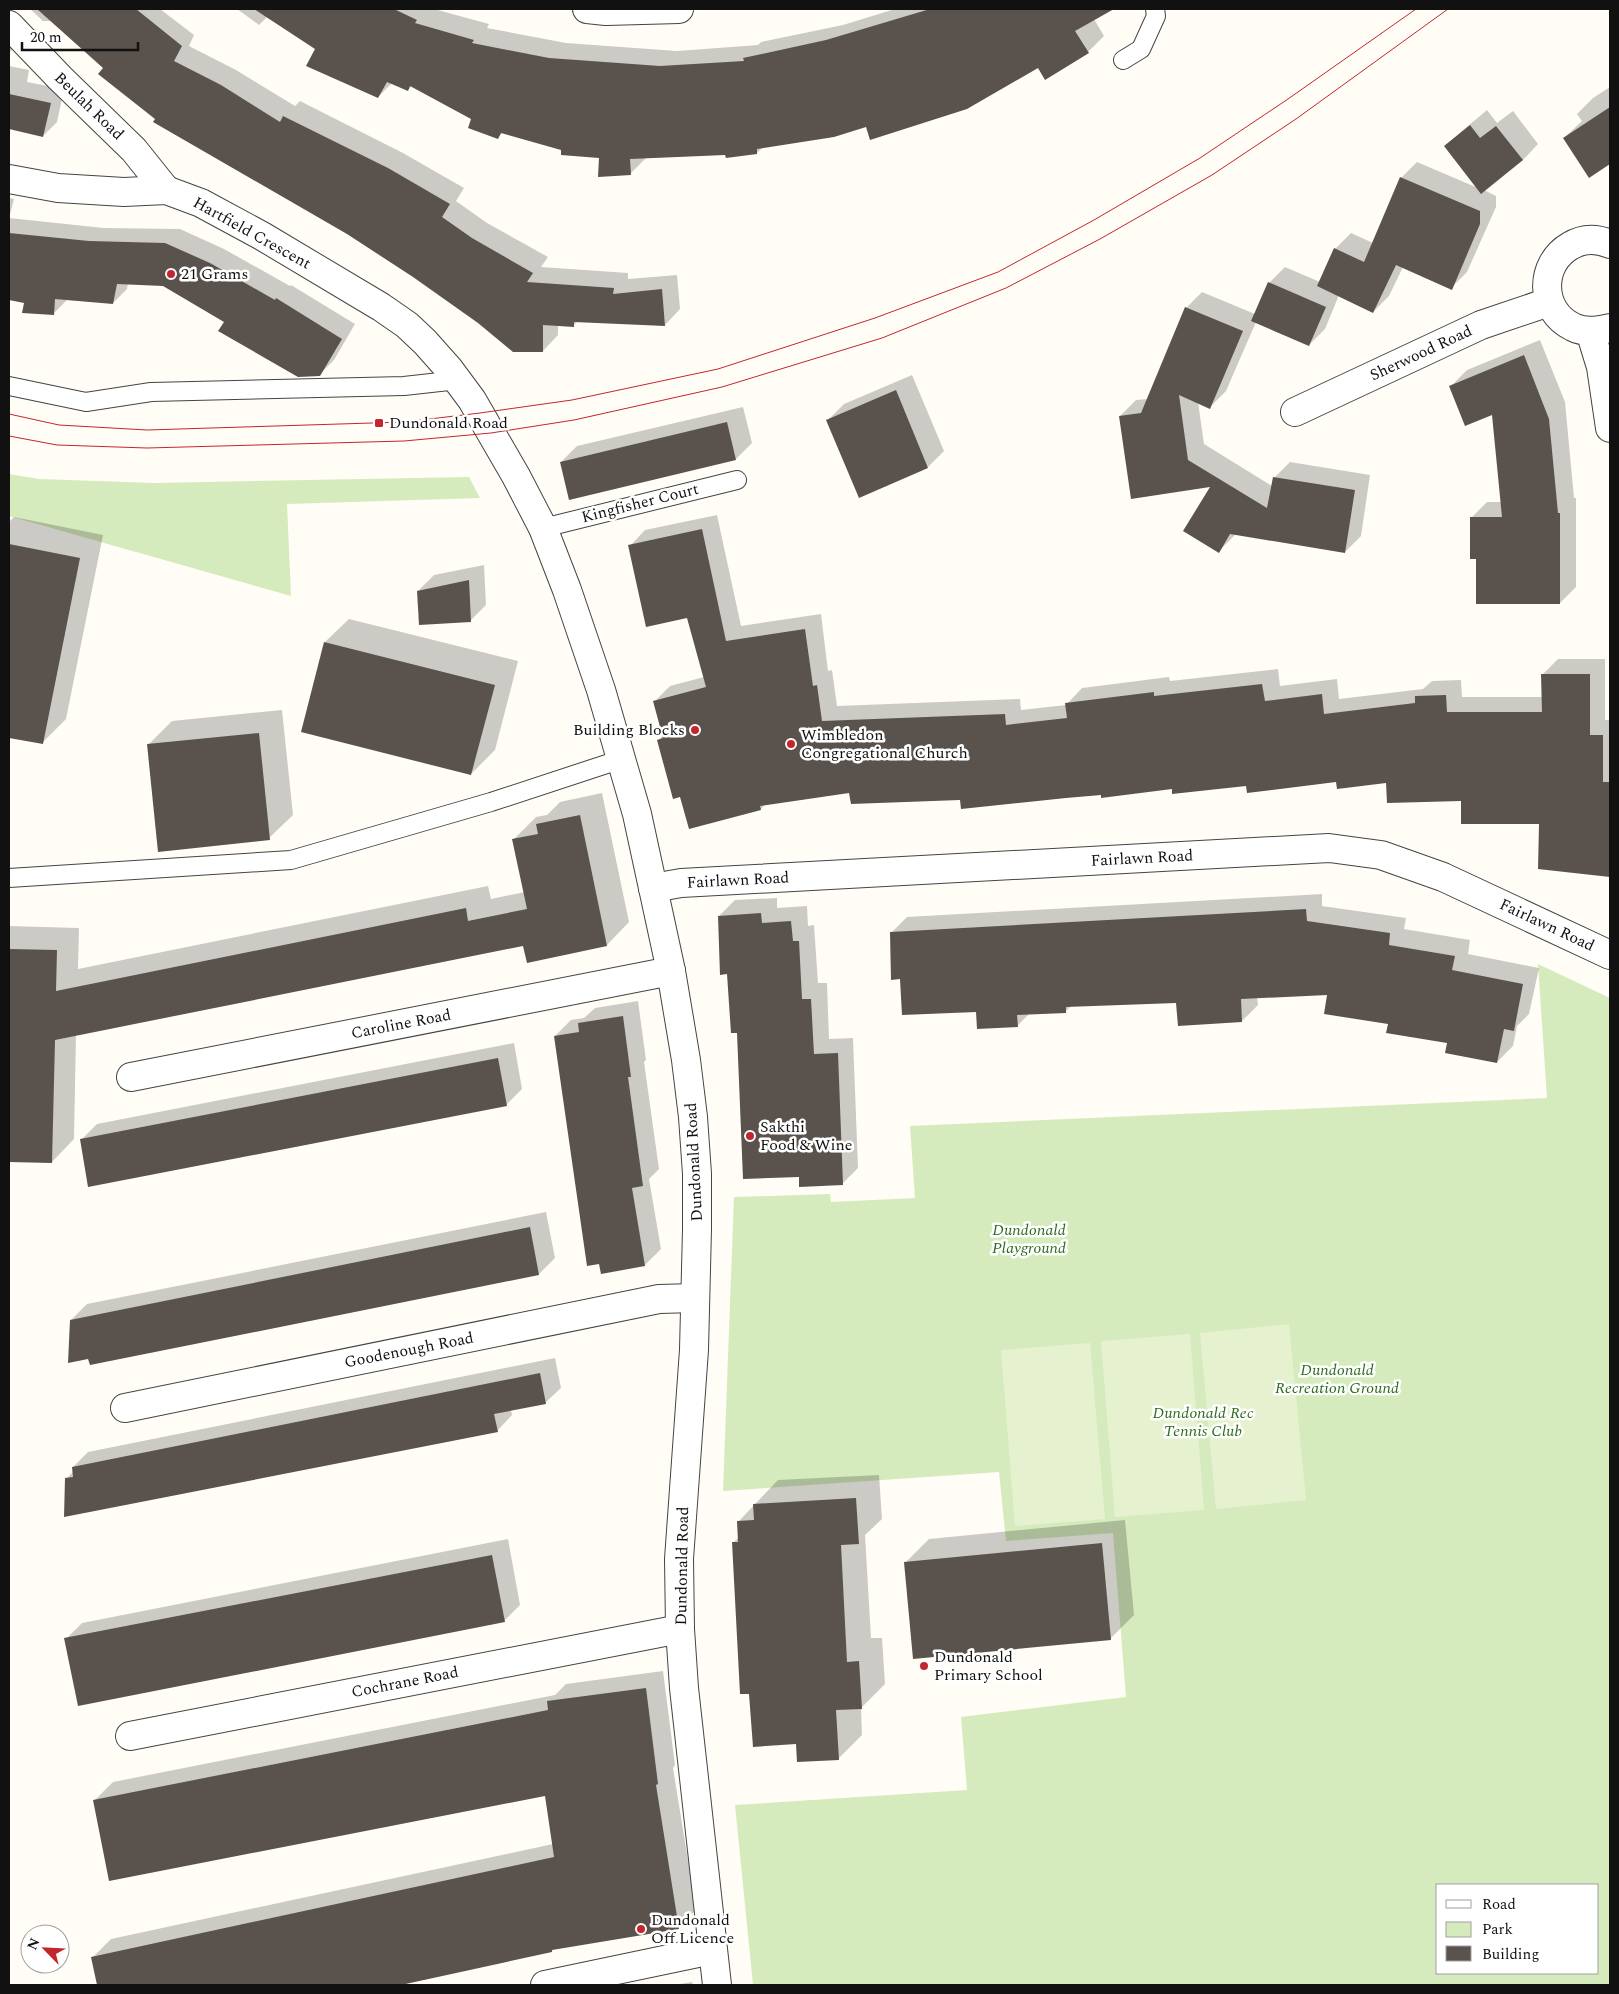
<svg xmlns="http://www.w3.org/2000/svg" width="1619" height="1994" viewBox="0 0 1619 1994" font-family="Spectral,serif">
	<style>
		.green { fill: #d5ebbd; fill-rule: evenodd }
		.pitch { fill: #e6f2cf }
		.shadow { fill: #0003 }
		.building { fill: #5a524d }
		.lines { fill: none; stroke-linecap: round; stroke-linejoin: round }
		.service-casing { stroke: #444; stroke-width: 20 }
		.minor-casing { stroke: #444; stroke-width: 30 }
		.service { stroke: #fff; stroke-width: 18 }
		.minor { stroke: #fff; stroke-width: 28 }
		.tram { stroke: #c4262e; stroke-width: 1 }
		.poi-dot { fill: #c4262e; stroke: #fff; stroke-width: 2 }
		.labels { text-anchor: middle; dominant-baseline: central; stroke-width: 5; stroke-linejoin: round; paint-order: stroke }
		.street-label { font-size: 16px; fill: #111; stroke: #fff }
		.poi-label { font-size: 16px; fill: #111; stroke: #fff; text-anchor: start }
		.park-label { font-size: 16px; font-style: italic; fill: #2f6b1f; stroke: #fff }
	</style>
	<rect width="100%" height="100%" fill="#fffdf5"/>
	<g class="green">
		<path d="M9 474 39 479 155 483 469 477 480 498 287 504 291 596 9 516Z"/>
		<path d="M1538 964 1610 998V1985H753L735 1805 967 1790 961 1717 1126 1697 1113 1533 1006 1541 999 1472 723 1491 734 1197 830 1194 831 1202 915 1198 910 1126 1547 1098ZM1438 1885H1598V1973H1438Z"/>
	</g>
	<g class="pitch">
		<path d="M1289 1324 1306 1500 1216 1509 1200 1333Z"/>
		<path d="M1190 1334 1204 1510 1115 1517 1101 1341Z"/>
		<path d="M1090 1343 1105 1519 1015 1526 1001 1350Z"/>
	</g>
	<g class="shadow">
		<path d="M30 9H160L194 35 189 46 236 70 295 106 300 101 403 153 464 188 456 201 487 223 548 257 541 267 628 273V279L677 275 680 309 665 325 578 321 573 326 558 325V335L543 351 479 322 414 276 348 233 156 119 105 68 52 21H43Z"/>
		<path d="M237 9H434L489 24 487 28 566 43 677 51 758 45 761 42 843 25 895 9H1112L1094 19 1104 36 1088 52 1039 67 867 125 763 147 757 153 646 158 630 174 600 157 563 149 503 132 498 137 473 118 412 86 408 90 392 83 378 97 316 48 267 17 259 25Z"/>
		<path d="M9 39 19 42 9 53Z"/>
		<path d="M9 66 29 70 27 82 64 89 57 122 43 136 9 127Z"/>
		<path d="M1610 87V162L1589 176 1564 138 1582 121 1577 114 1593 98Z"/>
		<path d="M1487 110 1497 123 1513 111 1538 144 1523 160 1484 190 1496 196V207L1467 272 1451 288 1403 267 1389 296 1373 312 1339 295 1325 329 1309 345 1256 322 1226 391 1210 407 1198 402 1204 444 1272 486 1274 478 1290 462 1370 475 1361 536 1345 552 1236 534 1219 551 1213 485 1120 416 1136 400 1148 399 1186 308 1202 292 1255 314 1269 283 1285 267 1320 282 1335 249 1351 233 1373 243 1401 178 1417 162 1478 188 1446 146 1462 131Z"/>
		<path d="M9 198 14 199 9 218 104 228 180 229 224 249 290 286 291 285 355 324 334 360 319 375 164 285 128 283 127 289 113 303 67 300 53 314 26 302 9 298Z"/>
		<path d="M1540 340 1565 402 1574 498H1576V587L1560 603 1477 558 1471 518 1487 502H1502L1493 413 1451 386 1467 370Z"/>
		<path d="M912 375 944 451 928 467 828 420 844 404Z"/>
		<path d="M743 407 752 443 736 459 570 498 561 462 577 446Z"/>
		<path d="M717 515 741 626 821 614 828 671 832 670 837 706 1020 699 1021 710 1066 705 1082 688 1169 677 1170 681 1278 669 1280 686 1337 679 1339 699 1423 689 1432 681 1461 680 1462 697H1543L1542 675 1558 659H1605V720H1610V876L1539 868 1540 823 1462 800 1387 782 1337 780 1173 788 1102 793 851 792 766 803 761 809 681 795 659 740 663 735 655 701 670 686 704 677 688 617 630 546 645 530Z"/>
		<path d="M14 517 103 535 66 719 42 743 9 737V522Z"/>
		<path d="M484 565 486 605 470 621 418 591 434 575Z"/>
		<path d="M349 619 518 661 495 750 471 774 325 642Z"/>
		<path d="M282 710 293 815 269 838 148 745 172 721Z"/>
		<path d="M602 793 629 922 607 945 524 944 76 1034 74 1139 52 1162 9 1161V926L79 928 78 969 488 886 491 899 525 892 514 839 536 817 547 815 560 802Z"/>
		<path d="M1322 894V906L1406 918 1404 929 1470 940 1468 954 1539 968 1529 1014 1517 1026 1513 1046 1497 1062 1448 1042 1389 1023 1328 994 1257 997 1258 1005 1242 1021 1178 1002 1072 1005 1065 1012 1030 1013 1017 1026 902 978 891 933 907 917Z"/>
		<path d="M777 898V908L807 906 808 926 814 925 818 983H827L829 1039 853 1038 858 1168 842 1184 800 1175 739 1032 719 916 735 900Z"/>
		<path d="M638 1001 646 1060 644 1062 659 1169 649 1179 661 1249 645 1265 602 1272 555 1036 571 1020 584 1018 595 1008Z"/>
		<path d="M514 1043 522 1089 506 1105 81 1140 97 1124Z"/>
		<path d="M546 1212 555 1258 539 1274 71 1320 87 1304Z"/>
		<path d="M555 1358 561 1388 545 1403 511 1410 512 1415 497 1431 66 1479 74 1471 73 1467 88 1452Z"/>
		<path d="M879 1475 882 1519 865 1535 871 1638H882L885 1684 861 1708 862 1735 838 1759 797 1743 751 1692 733 1543 739 1537 738 1522 778 1480Z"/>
		<path d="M1125 1520 1134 1615 1110 1639 905 1563 929 1539Z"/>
		<path d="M508 1539 520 1605 504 1621 66 1639 82 1623Z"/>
		<path d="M663 1671 675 1765 673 1768 696 1910 678 1928 554 1948 552 1951 394 1985H99L93 1957 111 1939 553 1844 546 1794 95 1800 113 1782 555 1695 566 1684Z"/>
		<path d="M692 1982 693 1985H674Z"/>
	</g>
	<g class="building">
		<path d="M37 9H136L182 46 174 61 221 85 280 122 283 116 388 168 450 204 442 217 472 238 533 273 527 282 614 288 613 294 662 289 665 326 574 322V327L543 325V352H513L478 323 413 277 347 234 153 122 155 119 98 74 103 68Z"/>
		<path d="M254 9H394L417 20 415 23 474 40 472 43 549 58 660 66 744 61 743 58 826 40 930 9H1114L1075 31 1089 53 1045 80 1038 68 967 109 870 140 866 127 834 137 757 149V154L726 158 725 155 630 159 631 175 598 177 599 158 561 155V150L501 133 498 139 468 128 471 119 410 86 408 91 387 82 378 98 306 66 315 49Z"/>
		<path d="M9 94 51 103 43 137 9 129Z"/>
		<path d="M1610 107V164L1589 178 1563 138Z"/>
		<path d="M1470 125 1480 138 1496 126 1523 160 1481 194 1444 146Z"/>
		<path d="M1400 177 1480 211V224L1452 290 1396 265 1373 313 1317 286 1334 248 1364 262Z"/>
		<path d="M9 233 89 241 165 243 210 263 275 300 276 298 342 339 320 376 298 377 218 331 224 322 163 286 117 284 113 304 55 299 54 315 22 313 24 303 9 300Z"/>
		<path d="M1268 282 1326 307 1309 346 1251 321Z"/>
		<path d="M1185 307 1243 331 1210 409 1179 395 1188 460 1267 508 1273 477 1355 490 1345 553 1230 534 1219 553 1183 531 1210 487 1131 499 1119 416 1141 413Z"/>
		<path d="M1524 355 1549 419 1558 513H1560V604H1476V559H1470V517H1502L1492 415 1465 426 1449 386Z"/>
		<path d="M896 390 928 468 859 498 826 420Z"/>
		<path d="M727 422 736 460 569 500 560 462Z"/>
		<path d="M702 529 726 641 805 629 813 686 817 685 822 721 1005 714 1006 725 1067 718 1065 703 1154 692V696L1262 684 1265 701 1322 694 1324 714 1415 703V696L1446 695 1447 712H1542L1541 674H1590V735H1603V782H1610V877L1538 869 1539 824H1461V801L1387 803 1386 783 1337 789 1336 782 1247 793 1246 786 1172 794V789L1101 798V795L1066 798 961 809 960 800 851 804 849 793 760 806 761 810 689 829 680 797 673 799 657 740 663 738 653 701 706 687 687 618 646 627 628 545Z"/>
		<path d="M9 544 80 558 43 744 9 738Z"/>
		<path d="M469 580 471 622 419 625 417 591Z"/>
		<path d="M324 642 495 685 471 775 301 732Z"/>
		<path d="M259 733 270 840 158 852 147 744Z"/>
		<path d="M580 815 607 946 527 963 523 946 55 1040 52 1163 9 1162V949L57 950 56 991 466 908 468 921 527 909 512 839 538 834 536 824Z"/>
		<path d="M1306 909 1307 921 1390 933 1389 945 1455 956 1452 970 1523 984 1514 1031 1504 1029 1497 1063 1445 1053 1447 1043 1386 1033 1388 1024 1324 1014 1327 995 1241 999 1242 1022 1178 1026 1176 1003 1066 1007V1013L1017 1015 1018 1027 977 1029 976 1012 902 1015 900 979 891 980 890 932Z"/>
		<path d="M761 913 762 923 791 921 793 941H799L802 999H811L814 1054 838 1053 843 1185 799 1187V1177L743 1179 737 1033H731L727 974 720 975 718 916Z"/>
		<path d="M623 1016 631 1077H628L643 1186 632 1188 645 1266 601 1274 599 1264 587 1266 554 1036 579 1032 578 1023Z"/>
		<path d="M498 1058 507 1106 88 1187 80 1139Z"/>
		<path d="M530 1227 539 1275 90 1365 88 1359 68 1363 70 1320Z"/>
		<path d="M540 1373 546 1404 494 1414 498 1432 64 1517 65 1478 73 1477 72 1467Z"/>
		<path d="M856 1498 859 1544 841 1545 847 1662 859 1661 862 1709 836 1710 839 1760 797 1762 796 1744 753 1747 749 1694H740L732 1542H738L737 1521 754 1520 753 1504Z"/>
		<path d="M1102 1543 1111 1640 913 1659 904 1562Z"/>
		<path d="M492 1555 505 1622 78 1706 64 1638Z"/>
		<path d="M646 1688 658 1784 656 1785 679 1929 552 1950V1952L401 1985H97L91 1957 554 1857 545 1796 109 1881 93 1800 548 1710 547 1701Z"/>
	</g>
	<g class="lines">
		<defs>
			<g id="service">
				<path d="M1123 60 1141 49 1156 16 1155 9"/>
				<path d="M9 386 86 402 151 392 404 386 458 380"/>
				<path d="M543 528 737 480"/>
				<path d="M9 878 291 860 491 802 622 759"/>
			</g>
			<g id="minor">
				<path d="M587 9 606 11 679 9"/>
				<path d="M9 25 60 78 134 150 166 190"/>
				<path d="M9 179 58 188 124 192 166 190 201 203 262 236 381 307 407 325 425 342 449 369 472 400 516 476 543 528 567 590 601 690 637 814 671 971 686 1060 693 1117 697 1174V1229L694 1350 679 1559 680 1629 684 1688 717 1985"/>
				<path d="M1610 244C1596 238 1583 238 1570 246 1539 264 1539 311 1573 327 1584 333 1598 331 1610 328"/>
				<path d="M1590 331 1601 367 1610 428"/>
				<path d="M1295 412 1481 325 1549 302"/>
				<path d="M653 888 681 883 1329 848 1381 855 1443 877 1610 955"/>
				<path d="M131 1077 671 971"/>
				<path d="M125 1408 659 1299 695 1298"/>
				<path d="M130 1736 680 1629"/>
				<path d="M545 1985 712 1950"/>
			</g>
		</defs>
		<use href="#service" class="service-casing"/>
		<use href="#minor" class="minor-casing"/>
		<use href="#service" class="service"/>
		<use href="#minor" class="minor"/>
		<g class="tram">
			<path d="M9 414 59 425 147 430 404 422 480 413 572 400 718 369 875 318 998 272 1094 220 1200 158 1288 99 1416 9"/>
			<path d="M9 436 57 445 147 448 404 441 491 433 574 420 722 387 882 338 1006 288 1100 239 1212 175 1296 119 1448 9"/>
		</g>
	</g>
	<g class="poi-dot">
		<circle cx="171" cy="274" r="5"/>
		<rect x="374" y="418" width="10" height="10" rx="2.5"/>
		<circle cx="695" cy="730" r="5"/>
		<circle cx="791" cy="744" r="5"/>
		<circle cx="750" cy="1136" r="5"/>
		<circle cx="924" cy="1666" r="5"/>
		<circle cx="641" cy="1929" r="5"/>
	</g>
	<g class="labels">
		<g class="street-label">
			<text transform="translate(89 106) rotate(44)">Beulah Road</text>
			<text transform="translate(252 233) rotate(29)">Hartfield Crescent</text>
			<text transform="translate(1421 353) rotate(-25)">Sherwood Road</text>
			<text transform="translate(640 503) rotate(-14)">Kingfisher Court</text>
			<text transform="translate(1142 858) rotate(-3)">Fairlawn Road</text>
			<text transform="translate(738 880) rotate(-3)">Fairlawn Road</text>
			<text transform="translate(1547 925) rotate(25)">Fairlawn Road</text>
			<text transform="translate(401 1024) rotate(-11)">Caroline Road</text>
			<text transform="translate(694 1162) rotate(-93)">Dundonald Road</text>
			<text transform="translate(409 1350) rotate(-11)">Goodenough Road</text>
			<text transform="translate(682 1566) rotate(-89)">Dundonald Road</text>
			<text transform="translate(405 1682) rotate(-11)">Cochrane Road</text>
		</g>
		<g class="poi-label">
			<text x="181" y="274">21 Grams</text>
			<text x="389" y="423">Dundonald Road</text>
			<text x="685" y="730" text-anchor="end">Building Blocks</text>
			<text x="801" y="735">Wimbledon<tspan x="801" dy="18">Congregational Church</tspan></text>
			<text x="760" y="1127">Sakthi<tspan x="760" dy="18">Food &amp; Wine</tspan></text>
			<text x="934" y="1657">Dundonald<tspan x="934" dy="18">Primary School</tspan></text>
			<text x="651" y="1920">Dundonald<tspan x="651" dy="18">Off Licence</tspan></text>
		</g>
		<g class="park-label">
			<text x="1029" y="1230">Dundonald<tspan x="1029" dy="18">Playground</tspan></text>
			<text x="1337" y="1370">Dundonald<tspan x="1337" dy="18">Recreation Ground</tspan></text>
			<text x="1203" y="1413">Dundonald Rec<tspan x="1203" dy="18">Tennis Club</tspan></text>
		</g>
	</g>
	<rect width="1619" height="1994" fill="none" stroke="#111111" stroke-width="20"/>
	<rect x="1436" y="1884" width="162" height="90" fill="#ffffff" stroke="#a0a0a0"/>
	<rect x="1446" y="1900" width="25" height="8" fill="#ffffff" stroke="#a0a0a0"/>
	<text x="1482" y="1909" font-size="15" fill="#111111">Road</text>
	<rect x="1446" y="1922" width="25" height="15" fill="#d5ebbd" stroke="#a0a0a0"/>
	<text x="1482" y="1934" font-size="15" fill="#111111">Park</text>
	<rect x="1446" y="1946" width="25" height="15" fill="#5a524d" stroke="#a0a0a0"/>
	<text x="1482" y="1959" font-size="15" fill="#111111">Building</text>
	<g transform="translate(45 1949) rotate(294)"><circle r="24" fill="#ffffff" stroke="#a0a0a0"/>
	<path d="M0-4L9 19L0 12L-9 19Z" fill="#c4262e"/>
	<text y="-8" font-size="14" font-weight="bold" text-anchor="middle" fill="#111111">N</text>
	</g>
	<path d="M22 42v8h116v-8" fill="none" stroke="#111111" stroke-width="2.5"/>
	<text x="30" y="42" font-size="15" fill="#111111" stroke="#ffffff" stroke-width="4" paint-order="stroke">20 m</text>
</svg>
